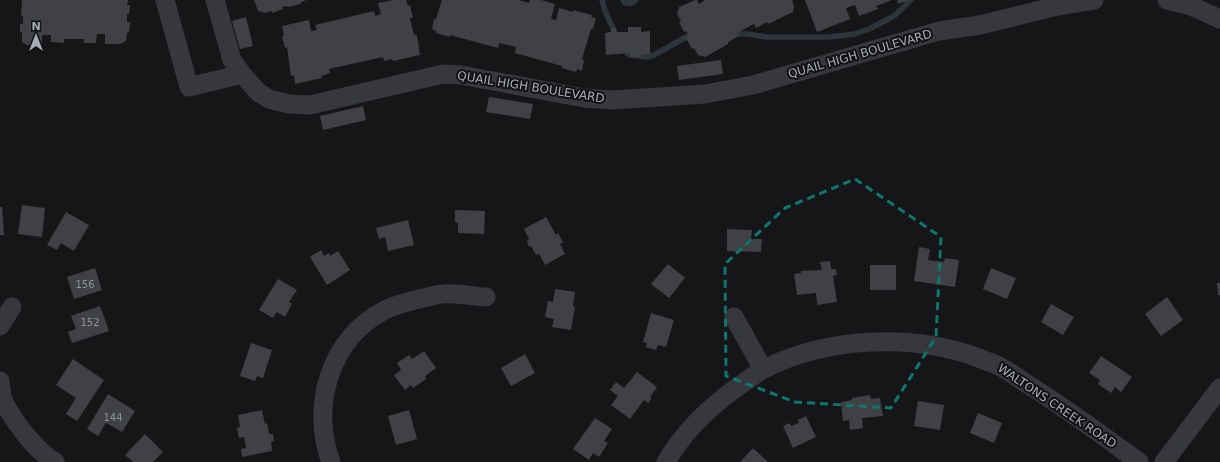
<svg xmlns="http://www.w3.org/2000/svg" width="1220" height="462" viewBox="0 0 1220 462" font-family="'DejaVu Sans',sans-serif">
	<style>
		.water { fill: #2c353c }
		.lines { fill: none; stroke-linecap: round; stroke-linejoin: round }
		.stream { stroke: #2c353c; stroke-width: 5.5 }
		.building { fill: #404145 }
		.minor { stroke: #37383d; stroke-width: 19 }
		.marked { fill: none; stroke: #0f766e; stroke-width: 3; stroke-dasharray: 8 5; stroke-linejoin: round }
		.labels { text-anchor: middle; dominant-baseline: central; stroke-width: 4; stroke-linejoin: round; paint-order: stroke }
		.number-label { font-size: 10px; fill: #8e929b }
		.street-label { font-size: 12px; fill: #a8adb8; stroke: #111113 }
	</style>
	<rect width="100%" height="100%" fill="#161618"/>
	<path class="water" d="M620 0H639C635 7 630 7 623 5Z"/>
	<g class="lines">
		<g class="stream">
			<path d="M602 0 605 11 616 35"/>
			<path d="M731 34H746L767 37H829L855 34 869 29 894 16 911 0"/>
			<path d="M623 48 629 55 647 57 654 55 695 32"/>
		</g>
	</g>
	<g class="building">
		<path d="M22 0H128L127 5H130L129 14H127V22H130L129 32 127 33 126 41 120 44H105V34H97L96 43H84V39H64V43L51 42V35H42V46L27 45 22 42V32H20V24H23V16H21Z"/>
		<path d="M254 0H306L300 3V4L289 7 288 6 282 7 283 9 272 13 271 11 265 13 258 11Z"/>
		<path d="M394 0H406L408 6 410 5 413 18H410L414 35H417L420 55 393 61 392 59 384 61 383 57 329 69 330 73 321 76 322 78 295 84 294 75 291 76 287 47 285 48 282 36 284 35 282 26 309 20 311 31 317 30 315 25 374 11 375 16 381 14 378 3Z"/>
		<path d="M442 0H519L529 3 530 0H541L555 4 551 19 556 20 559 8 573 12V10L592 15 591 17 596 18 593 29H591L582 59 584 60 582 71 577 69 576 72 562 68V66L515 53 516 47 499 43 498 48 450 35V37L436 33V31L432 29 434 19H436Z"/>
		<path d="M695 0H697L699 4 705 0H792L794 6 793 12 768 24 767 22 756 28 754 24 737 33 739 36 728 42V44L705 57 698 55 694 48 692 49 686 38 689 36 686 31 684 32 679 22 681 21 677 14 679 7Z"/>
		<path d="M805 0H892L876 6 878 9 859 16 855 5 846 8 850 19 817 32Z"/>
		<path d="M897 0H909L898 4Z"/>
		<path d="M246 17 253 46 240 49 232 21Z"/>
		<path d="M628 27H641V32L650 31V54L641 55V57H630V53L606 55 605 33 611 32V28H616V32H628Z"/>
		<path d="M721 60 723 74 679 80 677 66Z"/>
		<path d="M489 97 533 104 530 119 486 112Z"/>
		<path d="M363 106 366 120 323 130 320 116Z"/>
		<path d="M22 205 45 208 42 237 18 234Z"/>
		<path d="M0 207H2L4 235H0Z"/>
		<path d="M455 210 485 211 484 234 458 233V223L455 222Z"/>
		<path d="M66 212 89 225 74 251 61 243 57 250 47 245Z"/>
		<path d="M546 217 556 235 558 233 563 242 560 244 565 254 545 265 539 254 536 255 531 246 529 247 527 241 529 239 524 229Z"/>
		<path d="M408 220 414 245 388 251 385 237 379 239 376 228Z"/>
		<path d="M727 229 752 230 751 239H762L761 252 727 251Z"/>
		<path d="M919 247 930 249 928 260 944 262 945 258 959 260 955 287 914 281Z"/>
		<path d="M321 250 324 256 329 253 330 256 338 251 350 270 327 285 310 257Z"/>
		<path d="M830 261 831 269H836L837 275 833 276 837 302 817 305 816 293 797 295 794 274 801 273V271L822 270 820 262Z"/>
		<path d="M668 264 685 278 669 298 651 284Z"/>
		<rect x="870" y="265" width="26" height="25"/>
		<path d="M95 268 102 290 74 299 67 277Z"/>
		<path d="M991 268 1016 278 1007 299 983 289Z"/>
		<path d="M278 279 297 290 289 302 292 304 285 317 277 312 273 318 259 310Z"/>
		<path d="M1217 283H1220V295H1218Z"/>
		<path d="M555 289 575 292 573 306 575 307 571 330 552 327 554 319 545 317 548 301 553 302Z"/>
		<path d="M1167 297 1183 320 1161 336 1145 314Z"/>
		<path d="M1051 304 1074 317 1063 335 1041 322Z"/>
		<path d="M100 306 109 331 72 343 68 332 76 329 71 316Z"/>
		<path d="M651 313 674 320 666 347 658 345 656 350 646 347 647 343 643 342Z"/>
		<path d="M251 343 272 350 263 378 257 376 255 381 240 376Z"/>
		<path d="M424 351 436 368 425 376 426 379 413 388 411 385 405 390 394 375 401 370 397 363 409 355 412 359Z"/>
		<path d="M525 354 535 373 511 386 501 368Z"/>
		<path d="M1101 356 1132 377 1121 392 1115 387 1111 393 1098 384 1100 380 1089 373Z"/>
		<path d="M73 359 104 380 77 421 66 414 76 398 56 385Z"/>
		<path d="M637 372 657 387 650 397 652 398 648 403 644 400 630 419 611 405 618 396 610 390 616 382 624 388Z"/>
		<path d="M108 394 135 411 122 432 106 423 98 436 87 429Z"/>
		<path d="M870 395 871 399 880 398 883 416 862 418 863 428 850 430 849 420 843 421 841 402 852 400V398Z"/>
		<path d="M918 401 944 405 940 430 914 426Z"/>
		<path d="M262 410 265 424 267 423 269 434H273L274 441 271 442 272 451 242 457 241 449 246 448 244 437 239 438 237 428 240 427 238 415Z"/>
		<path d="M409 410 417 439 396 445 388 416Z"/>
		<path d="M978 413 1002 423 994 443 970 433Z"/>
		<path d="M806 416 816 437 793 448 783 426 790 423 791 426 799 423 798 420Z"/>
		<path d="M595 418 612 429 604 441 608 443 599 457 593 453 589 460 573 449Z"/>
		<path d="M145 434 163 452 153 462H133L125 455Z"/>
		<path d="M753 448 768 462H740Z"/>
	</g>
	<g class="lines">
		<g class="minor">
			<path d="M165 0 189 87 242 74"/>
			<path d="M215 0 232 60 242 74 258 92 269 99 289 104 310 105 443 74 461 75 584 98 613 100 705 94 753 85 939 31 980 25 1057 6 1094 0"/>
			<path d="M1167 0 1191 6 1220 19"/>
			<path d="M734 317 763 369"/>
			<path d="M0 326 12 307"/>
			<path d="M0 381C1 387 1 396 4 402 14 422 36 451 55 462"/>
			<path d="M331 462C310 406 330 338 385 310 397 304 410 301 423 298 429 297 436 294 443 294 457 293 472 296 486 297"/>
			<path d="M666 462C685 429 715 402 746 381 752 377 758 372 764 369 827 337 913 333 979 358 985 361 993 363 999 366 1009 371 1018 378 1027 384 1066 408 1102 435 1139 462"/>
			<path d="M1164 462 1220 388"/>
		</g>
	</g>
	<path class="marked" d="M855 179 941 237 936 337 891 408 795 402 726 376 725 264 785 208Z"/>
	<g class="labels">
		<g class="number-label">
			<text x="85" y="284">156</text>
			<text x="90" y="322">152</text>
			<text x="113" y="417">144</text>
		</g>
		<g class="street-label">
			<text transform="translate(860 54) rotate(-16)">QUAIL HIGH BOULEVARD</text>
			<text transform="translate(531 87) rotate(9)">QUAIL HIGH BOULEVARD</text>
			<text transform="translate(1057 406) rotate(34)">WALTONS CREEK ROAD</text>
		</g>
	</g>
	<g transform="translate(36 36)" stroke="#111113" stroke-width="3" paint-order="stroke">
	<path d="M0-3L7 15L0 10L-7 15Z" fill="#a8adb8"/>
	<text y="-6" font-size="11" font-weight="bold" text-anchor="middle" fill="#a8adb8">N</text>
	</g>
</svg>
